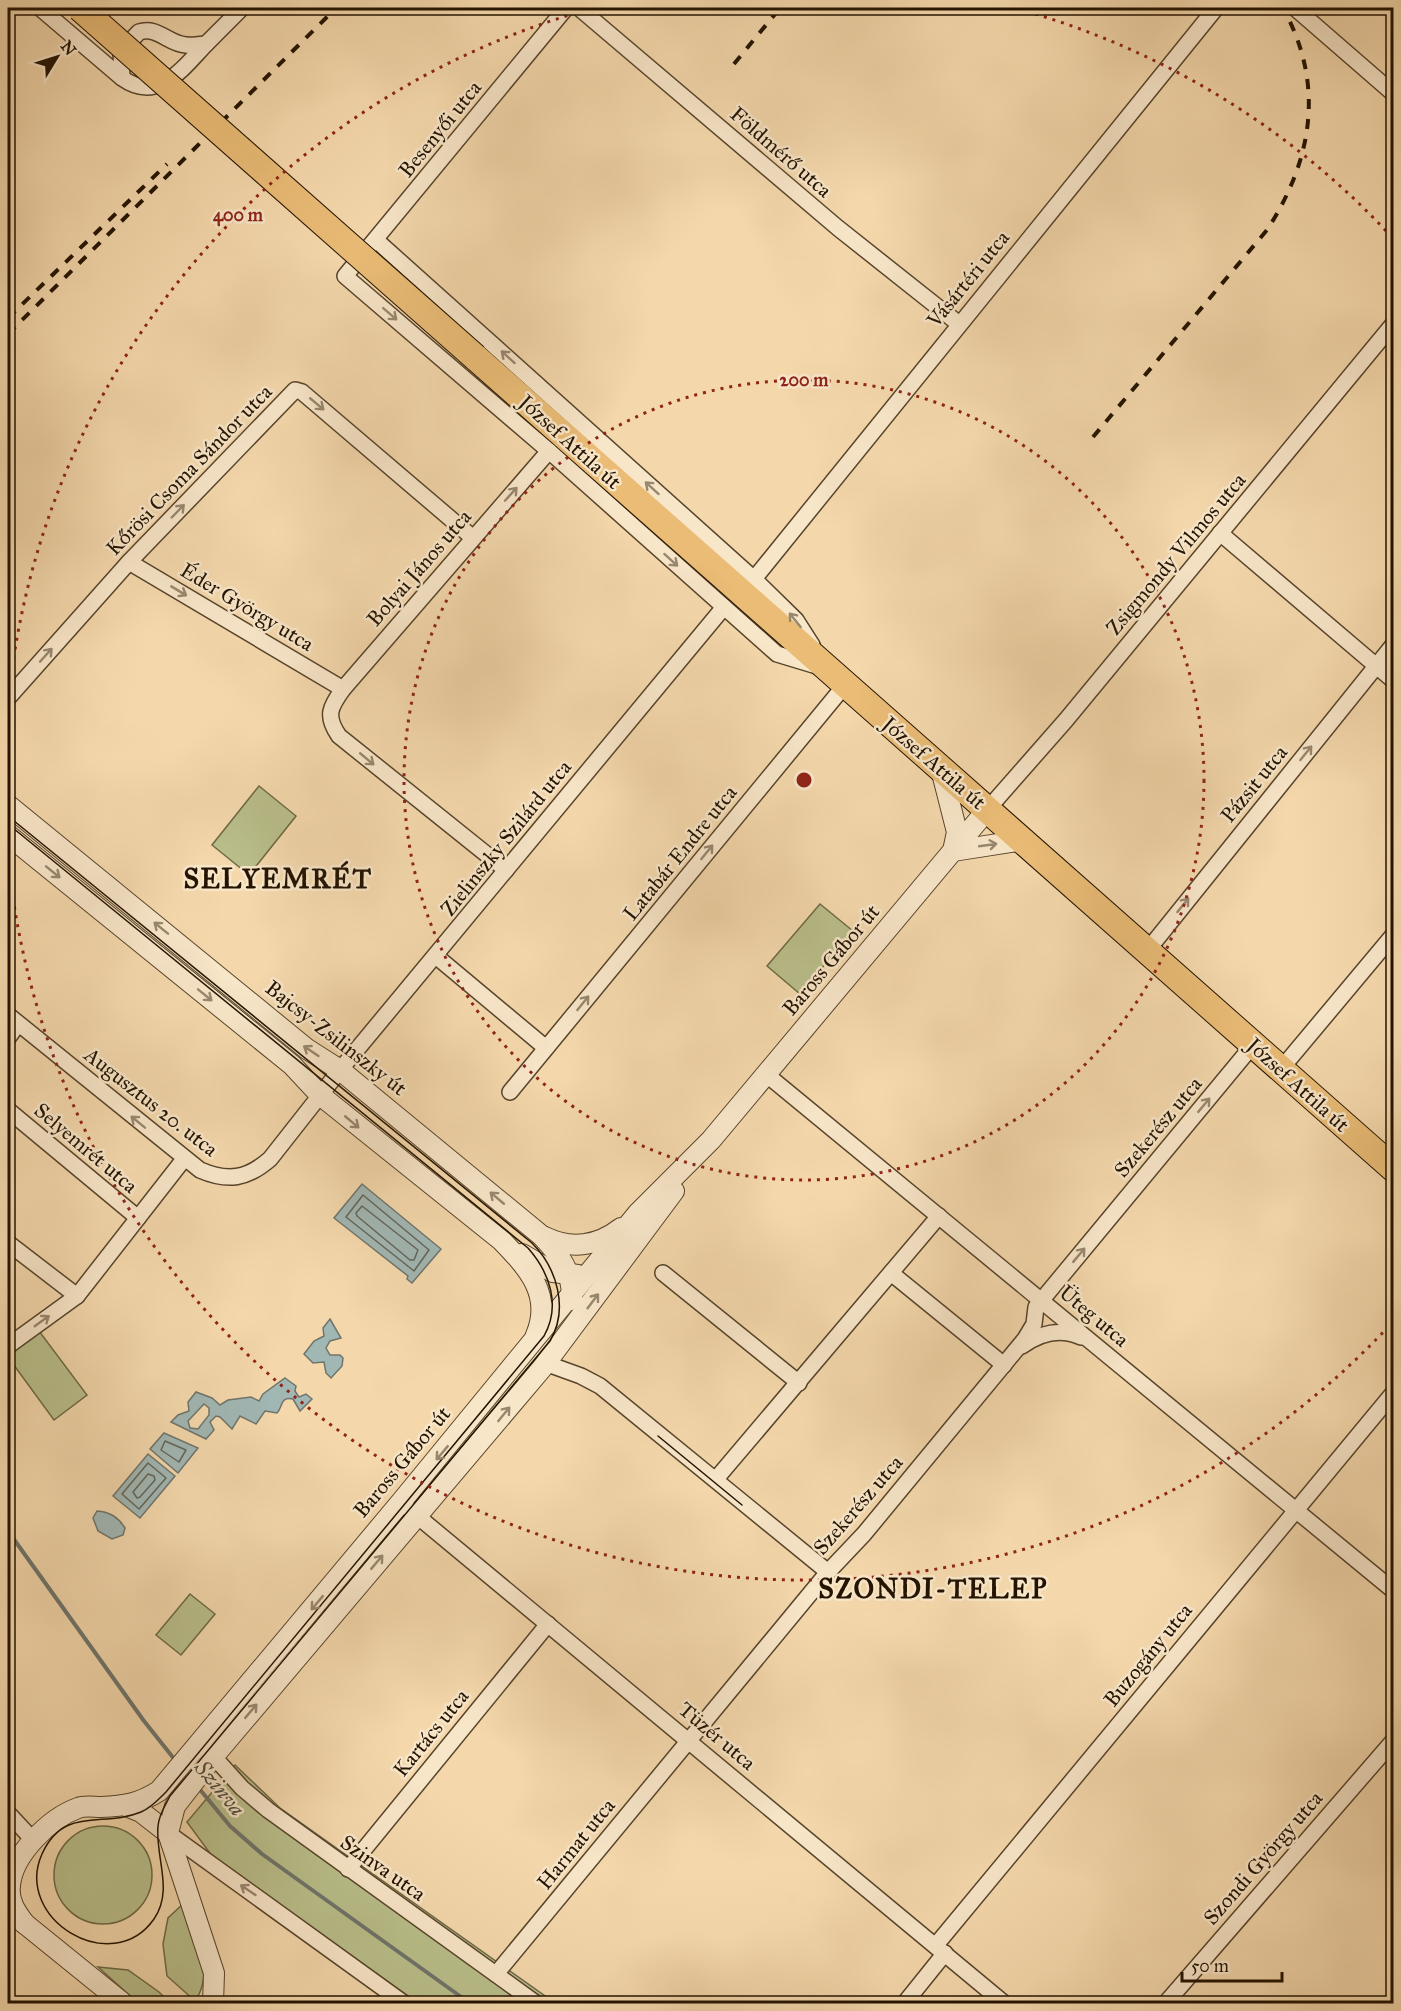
<svg xmlns="http://www.w3.org/2000/svg" width="1401" height="2011" viewBox="0 0 1401 2011" font-family="'IM FELL Great Primer',serif">
	<style>
		.green { fill: #b9bf8b; stroke: #6e6946; stroke-width: 1.5 }
		.water { fill: #a1b7b4; stroke: #6f756c; stroke-width: 1.5; fill-rule: evenodd }
		.lines { fill: none; stroke-linecap: round; stroke-linejoin: round }
		.shore { stroke: #62655a; stroke-width: 1.5 }
		.stream { stroke: #6f756c; stroke-width: 4 }
		.minor-casing { stroke: #57442b; stroke-width: 18 }
		.tertiary-casing { stroke: #57442b; stroke-width: 22 }
		.primary-casing { stroke: #231300; stroke-width: 28 }
		.minor { stroke: #f8e6c9; stroke-width: 15 }
		.tertiary { stroke: #f8e6c9; stroke-width: 20 }
		.primary { stroke: #eabc76; stroke-width: 26 }
		.tram { stroke: #231300; stroke-width: 1.5 }
		.rail { stroke: #231300; stroke-width: 4; stroke-dasharray: 10 10; stroke-linecap: butt }
		.primary-bridge-casing { stroke: #231300; stroke-width: 28; stroke-linecap: butt }
		.primary-bridge { stroke: #eabc76; stroke-width: 26 }
		.oneway { stroke: #98876f }
		.ring { fill: none; stroke: #8f2418; stroke-width: 3; stroke-dasharray: 3 6 }
		.labels { text-anchor: middle; dominant-baseline: central; stroke-width: 5; stroke-linejoin: round; paint-order: stroke }
		.street-label { font-size: 21px; fill: #231300; stroke: #f8e6c9 }
		.water-label { font-size: 22px; font-style: italic; fill: #4f4c3f; stroke: #f8e6c9 }
		.district-label { font-size: 27px; font-weight: bold; letter-spacing: 1.5px; fill: #231300; stroke: #f8e6c9 }
		.centre { fill: #8f2418; stroke: #f8e6c9; stroke-width: 3 }
		.ring-label { font-size: 18px; text-anchor: middle; font-weight: bold; fill: #8f2418; stroke: #f8e6c9; stroke-width: 5; stroke-linejoin: round; paint-order: stroke }
	</style>
	<rect width="100%" height="100%" fill="#f4d8ac"/>
	<filter id="stains"><feTurbulence type="fractalNoise" baseFrequency=".00333" numOctaves="4"/><feColorMatrix values="0 0 0 0 .2 0 0 0 0 .09 0 0 0 0 .02 0 0 0 .5 -.17"/></filter>
	<radialGradient id="worn" r=".72"><stop offset=".6" stop-color="#630" stop-opacity="0"/><stop offset="1" stop-color="#630" stop-opacity=".3"/></radialGradient>
	<g class="green">
		<path d="M259 786 296 816 249 875 212 845Z"/>
		<path d="M820 904 853 931 800 994 767 966Z"/>
		<path d="M39 1331 87 1395 54 1420 8 1357Z"/>
		<path d="M190 1594 215 1614 181 1655 156 1635Z"/>
		<path d="M235 1765 280 1808 555 2003H418L212 1856 187 1822Z"/>
		<circle cx="103" cy="1875" r="49"/>
		<path d="M185 1902C195 1934 216 1971 195 2001L167 1976 163 1944 168 1918Z"/>
		<path d="M98 1967 128 1970 159 1992 170 2003H138Z"/>
	</g>
	<g class="water">
		<path d="M362 1184 441 1249 412 1283 407 1279 408 1276 334 1218Z"/>
		<path d="M330 1319 341 1338 330 1341 326 1348 330 1355H340L343 1358 342 1366 331 1378 326 1373 324 1362 313 1363 304 1354 314 1341 324 1336 323 1328Z"/>
		<path d="M285 1378 296 1386 295 1391 299 1397 306 1394 312 1399 300 1411 293 1399C280 1396 283 1407 277 1413L265 1411 256 1424 240 1416 232 1429 220 1417 216 1416 210 1422 214 1430 206 1439 171 1422 178 1415 189 1411 188 1402 196 1392 212 1398 220 1405 228 1400 251 1397 259 1401 263 1394ZM204 1404 209 1408V1415L198 1429 190 1428 188 1421Z"/>
		<path d="M164 1433 198 1448 178 1473 150 1449Z"/>
		<path d="M148 1454 175 1476 140 1518 113 1496Z"/>
		<path d="M97 1511C110 1512 118 1517 125 1528L123 1535 112 1539 98 1531 93 1518Z"/>
	</g>
	<g class="lines">
		<g class="shore">
			<path d="M363 1195 429 1250 414 1271 346 1217Z"/>
			<path d="M362 1206 418 1250 414 1260H410L357 1216 356 1213Z"/>
			<path d="M165 1441 186 1450 179 1462 161 1450Z"/>
			<path d="M148 1463 166 1478 139 1509 122 1494Z"/>
			<path d="M148 1474 154 1476 155 1480 140 1497 137 1498 133 1492Z"/>
		</g>
		<g class="stream">
			<path d="M8 1531 144 1721 175 1760"/>
			<path d="M197 1786 230 1826 262 1854 471 2004"/>
		</g>
		<defs>
			<g id="minor">
				<path d="M40 8 122 78C158 104 183 68 206 44 218 32 230 20 242 8"/>
				<path d="M566 8 345 276 549 451 777 654 820 667"/>
				<path d="M579 8 838 228 959 324"/>
				<path d="M1295 8 1394 94"/>
				<path d="M122 78 121 51 139 32C158 26 168 44 186 45 192 46 200 44 206 44"/>
				<path d="M376 240 754 579 796 620 812 645"/>
				<path d="M1220 533 1394 681"/>
				<path d="M129 562 343 689"/>
				<path d="M754 579 1216 8"/>
				<path d="M8 698 129 562 295 390 302 392 472 537"/>
				<path d="M987 810 1066 720 1394 323"/>
				<path d="M506 870 339 736C325 716 330 707 343 689L549 451"/>
				<path d="M1147 951 1394 644"/>
				<path d="M437 957 546 1048"/>
				<path d="M8 1015 200 1170C228 1182 247 1179 270 1159L340 1070 724 607"/>
				<path d="M8 1038 18 1024"/>
				<path d="M1281 1069 1394 934"/>
				<path d="M767 1075 1394 1591"/>
				<path d="M510 1092 845 685"/>
				<path d="M8 1110 138 1218"/>
				<path d="M8 1243 77 1296"/>
				<path d="M663 1273 799 1383"/>
				<path d="M891 1273 1004 1365"/>
				<path d="M8 1346 77 1296 184 1159"/>
				<path d="M1022 1346C1040 1333 1061 1328 1081 1337"/>
				<path d="M545 1363 581 1376 600 1386 828 1572"/>
				<path d="M716 1479 939 1216"/>
				<path d="M410 1510 1005 2004"/>
				<path d="M206 1748 242 1788 268 1810 537 2004"/>
				<path d="M8 1813 34 1841"/>
				<path d="M168 1833 405 2004"/>
				<path d="M348 1869 548 1624"/>
				<path d="M936 1945 1394 1392"/>
				<path d="M496 1974 828 1572 864 1534 1025 1339 1034 1324 1036 1307 1253 1045"/>
				<path d="M904 2004 945 1953"/>
				<path d="M1165 2004 1394 1740"/>
			</g>
			<g id="tertiary">
				<path d="M941 769 957 832 953 851"/>
				<path d="M8 805 307 1049 340 1070 542 1236C560 1255 573 1273 572 1300"/>
				<path d="M8 835 292 1065 320 1095 502 1241C528 1268 553 1295 536 1335"/>
				<path d="M953 851 1023 840"/>
				<path d="M545 1237C571 1250 598 1246 621 1228"/>
				<path d="M522 1254 553 1272 578 1275"/>
				<path d="M126 1806 141 1812 168 1833 214 1973 213 2004"/>
				<path d="M168 1833 175 1806 214 1756 543 1367 674 1191"/>
				<path d="M14 1915 124 2004"/>
				<path d="M25 1924C16 1912 8 1901 10 1886 12 1855 50 1818 78 1808 85 1805 94 1807 101 1807 124 1806 139 1804 159 1791L401 1502 638 1213 711 1140 987 810"/>
			</g>
			<path id="primary" d="M475 357 1394 1169"/>
		</defs>
		<use href="#minor" class="minor-casing"/>
		<use href="#tertiary" class="tertiary-casing"/>
		<use href="#primary" class="primary-casing"/>
		<use href="#minor" class="minor"/>
		<use href="#tertiary" class="tertiary"/>
		<use href="#primary" class="primary"/>
		<g class="tram">
			<path d="M8 816 532 1243C557 1268 569 1309 550 1341L170 1796C165 1806 159 1814 158 1826 155 1857 174 1890 154 1919 112 1979 13 1919 42 1854 64 1805 103 1828 141 1812 151 1808 158 1800 166 1792L544 1336C561 1306 550 1273 528 1248L8 824"/>
			<path d="M658 1436 742 1505"/>
		</g>
		<g class="rail">
			<path d="M734 64 780 8"/>
			<path d="M8 318 167 164"/>
			<path d="M8 334 336 8"/>
			<path d="M1093 437 1267 230C1313 159 1325 84 1283 8"/>
		</g>
		<defs>
			<path id="primary-bridge" d="M80 8 475 357"/>
		</defs>
		<use href="#primary-bridge" class="primary-bridge-casing"/>
		<use href="#primary-bridge" class="primary-bridge"/>
	</g>
	<defs><path id="oneway-shaft" d="M-6 0H5M1.5-3L5.5 0L1.5 3" fill="none" stroke-width="1.6" stroke-linecap="round" stroke-linejoin="round" transform="scale(1.5)"/></defs>
	<g class="oneway">
		<use href="#oneway-shaft" transform="translate(390 314) rotate(41)"/>
		<use href="#oneway-shaft" transform="translate(508 357) rotate(-138)"/>
		<use href="#oneway-shaft" transform="translate(317 404) rotate(40)"/>
		<use href="#oneway-shaft" transform="translate(652 488) rotate(-138)"/>
		<use href="#oneway-shaft" transform="translate(511 494) rotate(-48)"/>
		<use href="#oneway-shaft" transform="translate(178 511) rotate(-46)"/>
		<use href="#oneway-shaft" transform="translate(671 560) rotate(42)"/>
		<use href="#oneway-shaft" transform="translate(179 591) rotate(31)"/>
		<use href="#oneway-shaft" transform="translate(795 620) rotate(-129)"/>
		<use href="#oneway-shaft" transform="translate(46 655) rotate(-48)"/>
		<use href="#oneway-shaft" transform="translate(1306 753) rotate(-51)"/>
		<use href="#oneway-shaft" transform="translate(367 759) rotate(40)"/>
		<use href="#oneway-shaft" transform="translate(988 845) rotate(-8)"/>
		<use href="#oneway-shaft" transform="translate(707 852) rotate(-51)"/>
		<use href="#oneway-shaft" transform="translate(53 872) rotate(39)"/>
		<use href="#oneway-shaft" transform="translate(1183 905) rotate(-51)"/>
		<use href="#oneway-shaft" transform="translate(161 928) rotate(-141)"/>
		<use href="#oneway-shaft" transform="translate(205 995) rotate(39)"/>
		<use href="#oneway-shaft" transform="translate(583 1003) rotate(-51)"/>
		<use href="#oneway-shaft" transform="translate(311 1051) rotate(-146)"/>
		<use href="#oneway-shaft" transform="translate(1204 1105) rotate(-50)"/>
		<use href="#oneway-shaft" transform="translate(138 1122) rotate(-141)"/>
		<use href="#oneway-shaft" transform="translate(352 1122) rotate(40)"/>
		<use href="#oneway-shaft" transform="translate(497 1198) rotate(-140)"/>
		<use href="#oneway-shaft" transform="translate(1079 1255) rotate(-50)"/>
		<use href="#oneway-shaft" transform="translate(593 1301) rotate(-53)"/>
		<use href="#oneway-shaft" transform="translate(42 1321) rotate(-36)"/>
		<use href="#oneway-shaft" transform="translate(504 1414) rotate(-51)"/>
		<use href="#oneway-shaft" transform="translate(442 1453) rotate(130)"/>
		<use href="#oneway-shaft" transform="translate(377 1562) rotate(-50)"/>
		<use href="#oneway-shaft" transform="translate(317 1603) rotate(130)"/>
		<use href="#oneway-shaft" transform="translate(251 1711) rotate(-50)"/>
		<use href="#oneway-shaft" transform="translate(248 1890) rotate(-146)"/>
	</g>
	<g class="ring">
		<circle cx="804" cy="780" r="400"/>
		<path d="M1389 1326A800 800 0 0 1 8 857M8 703A800 800 0 0 1 590 9M1018 9A800 800 0 0 1 1389 234"/>
	</g>
	<g class="labels">
		<g class="street-label">
			<text transform="translate(440 129) rotate(-51)">Besenyői utca</text>
			<text transform="translate(781 152) rotate(41)">Földmérő utca</text>
			<text transform="translate(968 279) rotate(-51)">Vásártéri utca</text>
			<text transform="translate(570 442) rotate(42)">József Attila út</text>
			<text transform="translate(189 470) rotate(-46)">Kőrösi Csoma Sándor utca</text>
			<text transform="translate(1176 554) rotate(-50)">Zsigmondy Vilmos utca</text>
			<text transform="translate(419 568) rotate(-49)">Bolyai János utca</text>
			<text transform="translate(247 607) rotate(31)">Éder György utca</text>
			<text transform="translate(934 763) rotate(41)">József Attila út</text>
			<text transform="translate(1254 784) rotate(-51)">Pázsit utca</text>
			<text transform="translate(506 838) rotate(-51)">Zielinszky Szilárd utca</text>
			<text transform="translate(680 853) rotate(-51)">Latabár Endre utca</text>
			<text transform="translate(831 960) rotate(-50)">Baross Gábor út</text>
			<text transform="translate(336 1038) rotate(38)">Bajcsy-Zsilinszky út</text>
			<text transform="translate(1298 1085) rotate(42)">József Attila út</text>
			<text transform="translate(151 1102) rotate(38)">Augusztus 20. utca</text>
			<text transform="translate(1158 1127) rotate(-50)">Szekerész utca</text>
			<text transform="translate(86 1148) rotate(40)">Selyemrét utca</text>
			<text transform="translate(1094 1316) rotate(40)">Üteg utca</text>
			<text transform="translate(402 1462) rotate(-50)">Baross Gábor út</text>
			<text transform="translate(858 1505) rotate(-49)">Szekerész utca</text>
			<text transform="translate(1148 1655) rotate(-51)">Buzogány utca</text>
			<text transform="translate(431 1733) rotate(-51)">Kartács utca</text>
			<text transform="translate(717 1736) rotate(40)">Tüzér utca</text>
			<text transform="translate(576 1844) rotate(-51)">Harmat utca</text>
			<text transform="translate(1263 1858) rotate(-49)">Szondi György utca</text>
			<text transform="translate(383 1868) rotate(35)">Szinva utca</text>
		</g>
		<g class="water-label">
			<text transform="translate(220 1788) rotate(50)">Szinva</text>
		</g>
		<g class="district-label">
			<text x="278" y="878">SELYEMRÉT</text>
			<text x="933" y="1588">SZONDI-TELEP</text>
		</g>
	</g>
	<circle cx="804" cy="780" r="9" class="centre"/>
	<g class="ring-label">
		<text x="238" y="221">400 m</text>
		<text x="804" y="386">200 m</text>
	</g>
	<rect width="1401" height="2011" fill="none" stroke="#f4d8ac" stroke-width="30"/>
	<rect x="9" y="9" width="1383" height="1993" fill="none" stroke="#231300" stroke-width="3"/>
	<rect x="15" y="15" width="1371" height="1981" fill="none" stroke="#231300" stroke-width="1.5"/>
	<g transform="translate(57 57) rotate(52)" stroke="#f8e6c9" stroke-width="4.5" paint-order="stroke">
	<path d="M0-4.5L10 22L0 15L-10 22Z" fill="#231300"/>
	<text y="-9" font-size="16" font-weight="bold" text-anchor="middle" fill="#231300">N</text>
	</g>
	<path d="M1182 1972v9h100v-9" fill="none" stroke="#231300" stroke-width="3"/>
	<text x="1191" y="1972" font-size="18" fill="#231300" stroke="#f8e6c9" stroke-width="4.5" paint-order="stroke">50 m</text>
	<rect width="100%" height="100%" filter="url(#stains)"/>
	<rect width="100%" height="100%" fill="url(#worn)"/>
</svg>
